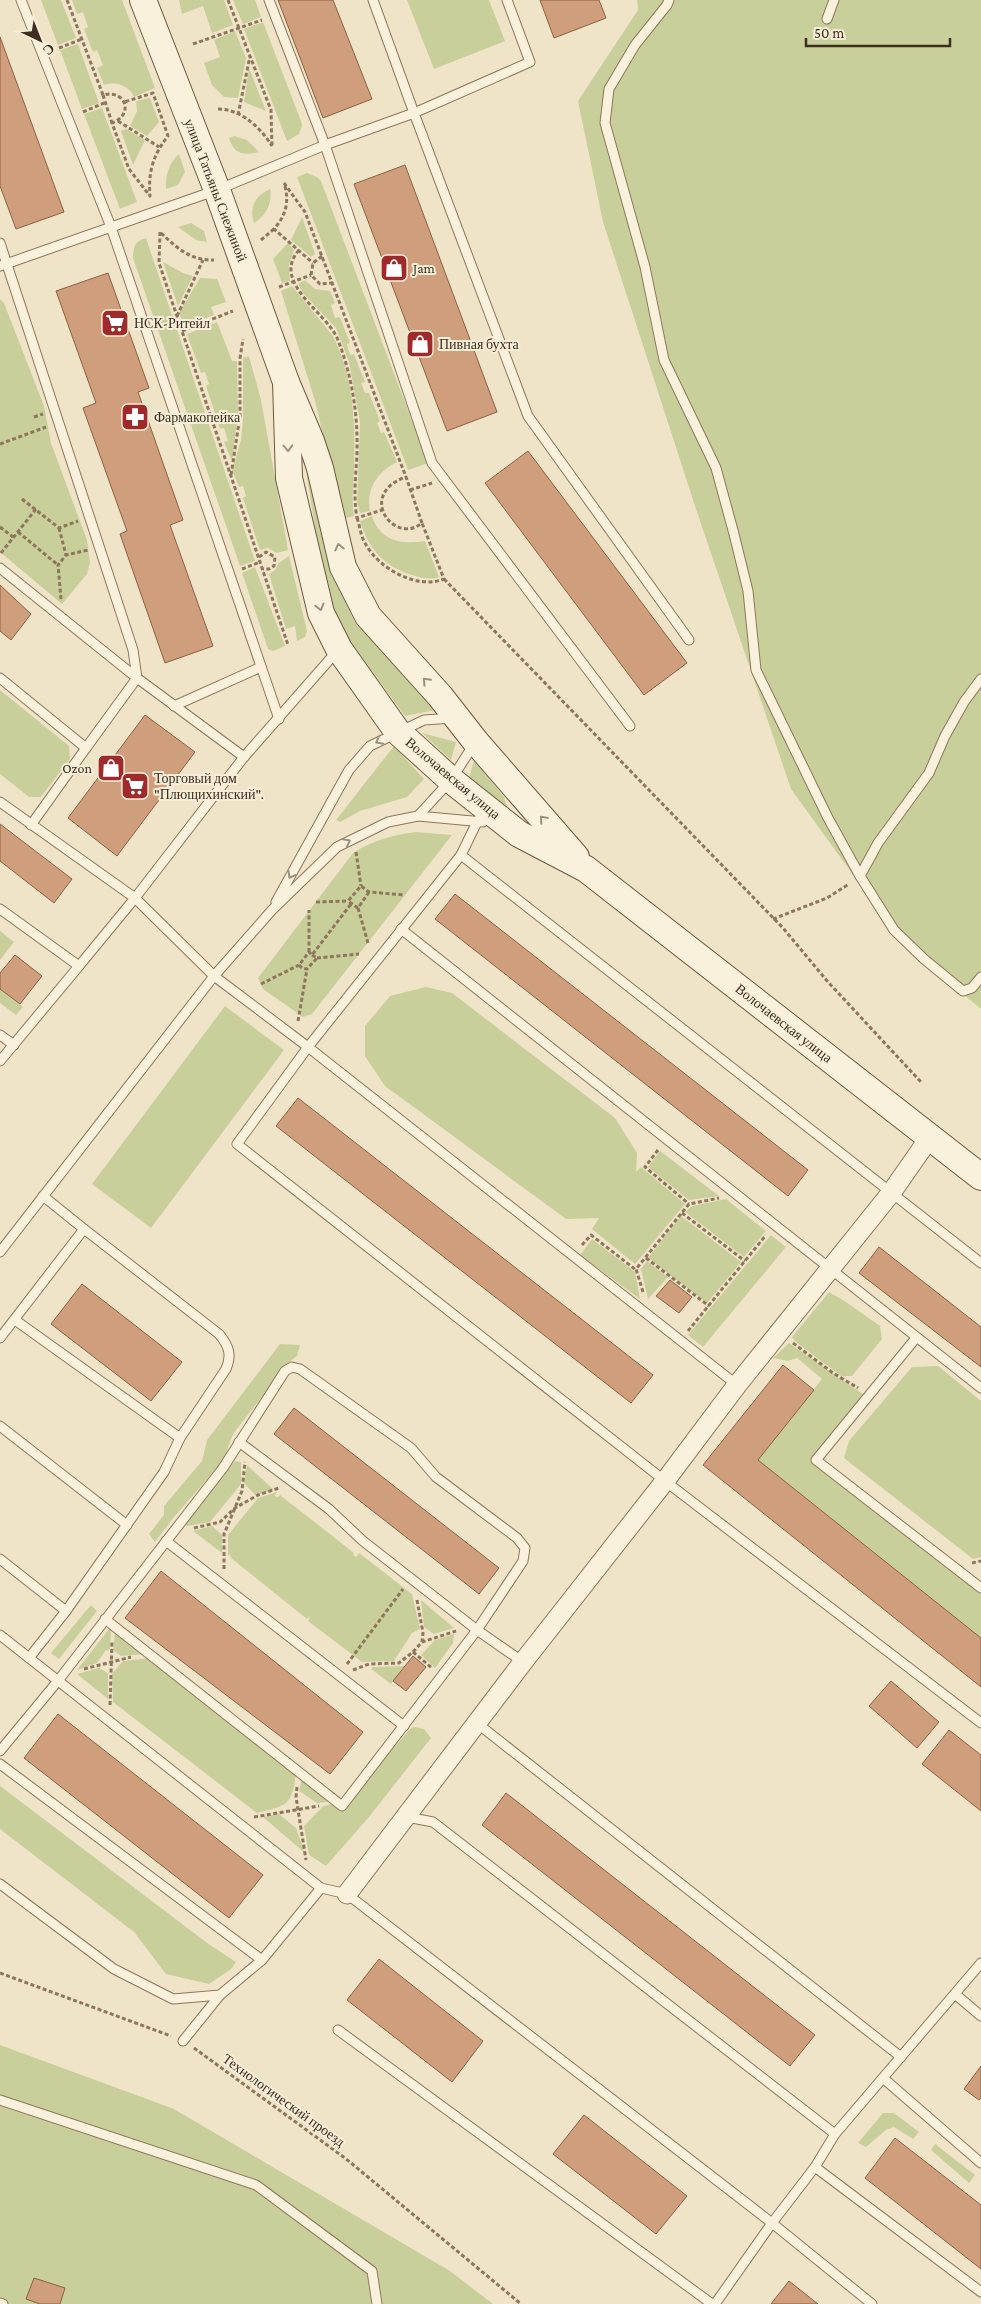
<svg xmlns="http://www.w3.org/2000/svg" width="981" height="2304" viewBox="0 0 981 2304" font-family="'Crimson Pro',serif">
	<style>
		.green { fill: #c9cf9b }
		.building { fill: #cf9f7d; stroke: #8d5f41 }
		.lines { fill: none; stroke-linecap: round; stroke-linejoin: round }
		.lane-casing { stroke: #8d765c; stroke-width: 11 }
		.street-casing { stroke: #8d765c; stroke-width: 21 }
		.secondary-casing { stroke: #6f573f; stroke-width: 28 }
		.path { stroke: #8d765c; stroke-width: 3; stroke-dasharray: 4 2.5; stroke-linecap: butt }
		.lane { stroke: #faf1dc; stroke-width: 9 }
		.street { stroke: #faf1dc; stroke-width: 19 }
		.secondary { stroke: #faf1dc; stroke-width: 26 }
		.oneway { stroke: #9c907e }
		.labels { text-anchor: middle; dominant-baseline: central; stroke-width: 4; stroke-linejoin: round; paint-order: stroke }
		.street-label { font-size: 14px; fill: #3d2e20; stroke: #f7eed8 }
		.poi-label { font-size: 14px; fill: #3d2e20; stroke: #f7eed8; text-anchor: start }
	</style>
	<rect width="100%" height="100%" fill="#f0e4c8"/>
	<g class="green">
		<path d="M41 0H61L76 38 58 45Z"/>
		<path d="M72 0H122L155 88 134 97C129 85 115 81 104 85L97 68 103 65 97 50 93 52 84 29 88 27 83 12 77 14Z"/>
		<path d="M179 0H224L233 25 212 33 203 6 182 14Z"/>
		<path d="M233 0H255L261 17 243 24Z"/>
		<path d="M407 0H489L505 41 434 69Z"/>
		<path d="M637 0H981V1009L903 944 791 789 696 509 603 222 578 101 638 10Z"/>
		<path d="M263 22 301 121 302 126 299 134 287 141 244 29Z"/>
		<path d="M235 31 246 58 238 98 224 97 212 85 204 63 220 57 214 40Z"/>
		<path d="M78 44 99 103 82 109 60 50Z"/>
		<path d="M249 68 266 111 244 102Z"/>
		<path d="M150 98 159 122 147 136 130 126 137 111 136 101Z"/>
		<path d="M102 108 137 202 120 209 84 114Z"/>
		<path d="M126 129 145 140 133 165 121 131Z"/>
		<path d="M234 136 247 140 259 152C243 156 234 154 229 138Z"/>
		<path d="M179 154 185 172 178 185 166 189C165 177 169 162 179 154Z"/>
		<path d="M307 173 317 177 321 181 428 463 408 470 297 177Z"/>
		<path d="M270 189C273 202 266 216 254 223 249 207 255 196 270 189Z"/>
		<path d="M302 217 315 254 311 257 291 240Z"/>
		<path d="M191 223 204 231 207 242 196 240 178 227Z"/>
		<path d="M146 238 255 561 240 566 133 258C133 246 135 241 146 238Z"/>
		<path d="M288 243 294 250 289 265 290 281 282 283 273 259Z"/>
		<path d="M163 262 183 273 193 276 178 306Z"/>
		<path d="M200 278 217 279 226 302 211 307 214 315 184 326 179 313Z"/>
		<path d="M305 280 315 289 330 291 335 303 331 305 335 318 340 317 350 343 347 344 350 355 354 354 365 382 361 383 365 393H369L380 421 377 423 381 433 384 432 397 462C377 472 366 489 370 511L360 513 357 503 360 422 349 362 336 328 303 293 298 284Z"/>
		<path d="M292 286 333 336C353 375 356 423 354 466 354 483 351 498 354 516L343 519 315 401 281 291Z"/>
		<path d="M0 299 4 303 44 406 51 443 87 540 90 563 87 574 62 604 0 552Z"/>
		<path d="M217 322 232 361H237L238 413 232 461 224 442 228 441 224 428 220 429 206 386 209 384 205 372 201 373 187 334Z"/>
		<path d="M249 356 261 400 288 550 277 553 268 548 260 550 243 498 246 496 243 486 239 487 232 470 241 440 243 419V358Z"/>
		<path d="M304 458 335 580 355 622 440 709 405 716 344 633 325 590Z"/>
		<path d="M372 516C380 541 402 545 425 541L439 577C430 580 420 578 412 575 383 566 369 549 360 521Z"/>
		<path d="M289 556 307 631 305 637 297 641 295 626 286 629 269 574 275 570 279 563Z"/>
		<path d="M255 567 285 646 273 651 268 649 242 573Z"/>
		<path d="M0 690 69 746 70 759 41 797H29L0 774Z"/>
		<path d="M422 733 456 742 451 760Z"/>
		<path d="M394 746 424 779 407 797 360 811 340 822 336 820Z"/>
		<path d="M474 761 504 797 506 805 496 801 469 778Z"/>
		<path d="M416 832 452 835 312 1014 303 1017 263 989 258 978 353 853C373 840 393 835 416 832Z"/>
		<path d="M0 931 14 942 0 960Z"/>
		<path d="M426 987 452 993 615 1118 637 1153 636 1172 641 1167 685 1204 635 1264 592 1229 599 1218 566 1219 385 1086 365 1056V1026L390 996Z"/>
		<path d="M0 989 23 1007 16 1015 0 1003Z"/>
		<path d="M225 1006 284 1050 151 1228 92 1184Z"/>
		<path d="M660 1151 719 1196 689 1200 648 1167Z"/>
		<path d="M726 1199 766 1231 744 1257 685 1212 692 1206Z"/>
		<path d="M681 1216 741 1262 707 1303 648 1258Z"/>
		<path d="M771 1235 786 1247 703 1347 688 1335Z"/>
		<path d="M592 1239 635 1272 640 1299 580 1255Z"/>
		<path d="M647 1261 668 1277 648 1299 641 1269Z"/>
		<path d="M829 1292 846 1302 880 1326 882 1339 852 1376H841L796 1342 792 1337Z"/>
		<path d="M789 1343 867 1397 816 1460 981 1591V1638L758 1460 822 1379 797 1358 788 1361 773 1358Z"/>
		<path d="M280 1344 300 1345 297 1356 287 1364 233 1434 223 1461 174 1517 155 1542 149 1534 164 1515V1506L202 1461 207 1440Z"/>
		<path d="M938 1366 981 1401V1557L973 1559 844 1458 849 1441 912 1367Z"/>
		<path d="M235 1461 241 1462V1484L210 1522 187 1526 185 1524Z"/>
		<path d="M247 1465 274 1490 255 1495 244 1483Z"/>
		<path d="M277 1492 275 1496 278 1497 280 1495 354 1553 353 1555 356 1557 359 1553 412 1594 420 1629 412 1633 394 1661 362 1662 308 1621 310 1616 307 1619 231 1558 230 1554 228 1556V1535L258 1498Z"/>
		<path d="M212 1526 222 1535V1553L193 1531Z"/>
		<path d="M421 1600 454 1628 434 1634 424 1627Z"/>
		<path d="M91 1605 97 1611 59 1659 51 1653Z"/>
		<path d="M109 1629H111L110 1649 105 1651 97 1663 77 1670Z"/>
		<path d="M115 1632 146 1654 121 1656 113 1650Z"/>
		<path d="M454 1634 453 1643 435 1668 421 1655 435 1640Z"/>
		<path d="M150 1658 296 1772C292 1806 288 1805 257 1813L113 1702 112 1674 123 1661Z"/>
		<path d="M404 1666 391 1684 371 1669 374 1667Z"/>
		<path d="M99 1668 108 1673V1699L77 1674Z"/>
		<path d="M414 1727 424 1729 431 1738 369 1817 326 1866 309 1855 304 1826 323 1806 347 1801 410 1729Z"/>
		<path d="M304 1770 344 1800 317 1803 299 1791Z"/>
		<path d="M0 1786 210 1945 236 1962 231 1969 209 1984 166 1974 134 1932 0 1829Z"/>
		<path d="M279 1814 296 1828 305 1853 263 1817Z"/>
		<path d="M0 2045 174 2109 450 2271 493 2304H0Z"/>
		<path d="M883 2113H894L919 2132 913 2139 894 2127 886 2130 866 2147 858 2143Z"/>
		<path d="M935 2144 975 2175 969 2183 931 2150Z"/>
	</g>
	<g class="building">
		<path d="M278 0H333L372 99 323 118Z"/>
		<path d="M540 0H599L606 18 554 38Z"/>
		<path d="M0 37 64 212 16 229 0 186Z"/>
		<path d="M405 165 497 412 447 431 354 184Z"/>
		<path d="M108 273 149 388 138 392 183 520 170 525 213 646 165 663 120 534 127 531 83 408 96 403 56 291Z"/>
		<path d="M528 451 687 663 644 695 485 483Z"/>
		<path d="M0 585 31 614 11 640 0 631Z"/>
		<path d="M145 715 195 752 117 856 68 818Z"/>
		<path d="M0 824 72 879 54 903 0 861Z"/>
		<path d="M455 894 808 1170 788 1196 435 919Z"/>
		<path d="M15 955 42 976 20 1004 0 989V973Z"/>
		<path d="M298 1098 653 1375 631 1403 276 1126Z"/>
		<path d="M879 1247 981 1327V1367L859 1273Z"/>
		<path d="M670 1280 692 1297 679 1313 656 1296Z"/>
		<path d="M82 1284 182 1362 151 1401 51 1324Z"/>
		<path d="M783 1365 814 1390 758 1460 981 1638V1687L703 1465Z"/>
		<path d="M294 1408 499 1568 479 1594 274 1434Z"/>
		<path d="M161 1571 363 1732 330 1774 125 1618Z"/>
		<path d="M413 1656 426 1667 406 1691 393 1681Z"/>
		<path d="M891 1681 939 1722 917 1748 869 1706Z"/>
		<path d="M58 1714 263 1875 229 1918 24 1758Z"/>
		<path d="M949 1730 981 1755V1811L922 1764Z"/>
		<path d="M506 1793 815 2035 790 2066 482 1825Z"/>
		<path d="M379 1959 483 2041 452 2082 347 2000Z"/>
		<path d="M981 2066V2098L979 2100 964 2089Z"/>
		<path d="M584 2115 687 2196 656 2234 553 2154Z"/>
		<path d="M895 2138 981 2205V2269L865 2178Z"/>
		<path d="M34 2278 65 2288 60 2304H40L26 2299Z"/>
		<path d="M789 2281 818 2304H771Z"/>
	</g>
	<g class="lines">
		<defs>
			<g id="lane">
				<path d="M21 0 111 227 279 719"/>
				<path d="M269 0 325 145 432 463 630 726"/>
				<path d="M373 0 414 113 530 62 507 0"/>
				<path d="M669 0 667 5 635 45 609 89 605 123 645 267 664 360 716 468 734 534 748 591 756 670 828 818 860 876 894 930 924 959 963 991 972 988 981 977"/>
				<path d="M827 19 834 0"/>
				<path d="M0 243 133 650 137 678 244 757 135 898 214 976 308 1047 237 1144 665 1481 981 1723"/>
				<path d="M0 266 217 190 325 145 414 113 528 416 689 640"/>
				<path d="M0 568 137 678 86 748 0 678"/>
				<path d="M174 706 261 667"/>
				<path d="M244 757 338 650"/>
				<path d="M0 802 135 898 79 966 0 909"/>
				<path d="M418 816 483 822"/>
				<path d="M478 820 461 855 308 1047 737 1385"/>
				<path d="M31 825 86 748"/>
				<path d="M461 855 981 1263"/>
				<path d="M860 876 878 843 929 773 945 736 964 702 981 679"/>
				<path d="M276 902 349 770 370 746 424 720 453 718"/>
				<path d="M401 929 981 1388"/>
				<path d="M0 1035 14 1045"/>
				<path d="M0 1061 79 966"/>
				<path d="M0 1252 214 976 272 910 337 847 388 822 418 816 451 780 474 744"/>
				<path d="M15 1320 180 1438"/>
				<path d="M0 1338 84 1229 43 1196"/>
				<path d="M916 1338 816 1460 981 1588"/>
				<path d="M0 1426 127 1525"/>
				<path d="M239 1442 329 1509 363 1541 477 1630 523 1662"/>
				<path d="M166 1541 404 1726"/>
				<path d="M0 1559 66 1611"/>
				<path d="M0 1635 321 1888 347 1894 772 2223 872 2304"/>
				<path d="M29 1658 66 1611 164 1472 180 1438 226 1369C232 1355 229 1346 219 1334L84 1229"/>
				<path d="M478 1724 901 2057"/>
				<path d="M0 1751 57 1682 223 1468 285 1371 292 1367 300 1369 411 1448 436 1477 517 1538 525 1548 523 1561 477 1630 342 1806 105 1619"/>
				<path d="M0 1764 262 1960"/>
				<path d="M407 1817 433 1822 835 2134"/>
				<path d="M0 1884 114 1969 173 1999 220 1995 262 1960 321 1888"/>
				<path d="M955 1994 981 2016"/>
				<path d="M338 2030 712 2304"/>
				<path d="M183 2041 220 1995"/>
				<path d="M883 2078 981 2163"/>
				<path d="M0 2100 256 2185 372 2271 377 2304"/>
				<path d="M815 2167 981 2292"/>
				<path d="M0 2303 3 2304"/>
				<path d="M715 2304 772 2223 815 2167 835 2134 981 1963"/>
			</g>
			<path id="street" d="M347 1894 523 1662 665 1481 737 1385 891 1193 930 1137"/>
			<g id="secondary">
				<path d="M143 0 217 190 286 382 311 441 320 468 343 567 368 616 440 696 476 742 576 857"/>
				<path d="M286 382 289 478 321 613 339 649 397 731 451 780 519 834 586 869 981 1177"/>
			</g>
		</defs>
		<use href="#lane" class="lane-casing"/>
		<use href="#street" class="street-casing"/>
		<use href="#secondary" class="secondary-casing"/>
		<g class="path">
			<path d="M67 0 103 95C125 89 135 114 112 123L129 169 150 196C148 172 153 155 168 136L153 93 124 102"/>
			<path d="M228 0 271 110 272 147"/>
			<path d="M193 44 262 20"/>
			<path d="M59 48 82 39"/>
			<path d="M103 95 112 123"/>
			<path d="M218 109C241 109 261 128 272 146"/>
			<path d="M83 112 104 103"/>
			<path d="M238 115 250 56"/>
			<path d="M118 121 159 147"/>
			<path d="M284 183 305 212 406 477 422 523C394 546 356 494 406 477"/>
			<path d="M285 186C289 203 286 215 274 229L313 263"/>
			<path d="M160 232 159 263 288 645"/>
			<path d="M161 233C177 248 191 261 214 260"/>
			<path d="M261 240 274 229"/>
			<path d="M299 250C270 283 328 313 338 340 352 376 358 414 357 453 356 475 353 496 357 518L382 510"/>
			<path d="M322 256 313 263 311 275 320 284 332 283"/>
			<path d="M279 287 311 275"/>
			<path d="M177 316 203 260"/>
			<path d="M182 331 233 311"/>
			<path d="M34 417 43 414"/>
			<path d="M0 444 46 427"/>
			<path d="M231 475 240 416V358L243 339"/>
			<path d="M410 490 432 483"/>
			<path d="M22 499 59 528 78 521"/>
			<path d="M357 518C360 525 360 535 365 543 378 568 416 590 444 579L422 523"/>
			<path d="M0 527 13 537"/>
			<path d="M59 528 66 555"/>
			<path d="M18 532 58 565"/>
			<path d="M1 553 36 509"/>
			<path d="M259 557 266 552 275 557 274 566 269 569H263"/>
			<path d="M242 569 260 562"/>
			<path d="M444 579 783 928 828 982 921 1082"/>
			<path d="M61 599 58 565 66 555 88 550"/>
			<path d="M356 852 361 886"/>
			<path d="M369 892 358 908 348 901 361 886 369 892 405 895"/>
			<path d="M316 902 348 901"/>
			<path d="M358 908 368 943"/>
			<path d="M773 919 827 898 849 884"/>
			<path d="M309 952V910"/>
			<path d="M312 955 317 958 307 969 302 968 299 965 309 952 312 955 351 904"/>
			<path d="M317 958 359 954"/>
			<path d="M261 984 299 965"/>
			<path d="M298 1021 307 969"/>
			<path d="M658 1150 645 1167 689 1204"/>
			<path d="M682 1213 745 1261"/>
			<path d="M582 1245 591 1235 636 1270"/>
			<path d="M646 1258 709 1306"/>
			<path d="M643 1292 636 1269 689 1204 719 1198"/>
			<path d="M688 1331 766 1235"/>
			<path d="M793 1343 833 1373 858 1388"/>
			<path d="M194 1528 220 1522 235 1508 258 1495 279 1488"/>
			<path d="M972 1563 981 1561"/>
			<path d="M224 1569V1534L242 1491 245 1462"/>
			<path d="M417 1600 423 1633 422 1642"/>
			<path d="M413 1652 432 1668"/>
			<path d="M347 1664 403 1589"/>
			<path d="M84 1669 131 1657"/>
			<path d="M353 1670 369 1664 399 1663 413 1652 422 1642 456 1631"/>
			<path d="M110 1705 112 1641"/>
			<path d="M297 1787 296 1797 306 1860"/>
			<path d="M254 1817 319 1806"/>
			<path d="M0 1973 171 2036"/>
			<path d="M194 2048 345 2158 521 2304"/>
		</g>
		<use href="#lane" class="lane"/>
		<use href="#street" class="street"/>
		<use href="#secondary" class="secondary"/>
	</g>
	<defs><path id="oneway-chevron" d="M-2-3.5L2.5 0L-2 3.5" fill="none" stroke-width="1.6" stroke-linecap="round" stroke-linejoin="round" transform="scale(1.25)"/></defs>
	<g class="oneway">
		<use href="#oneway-chevron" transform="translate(288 448) rotate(88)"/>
		<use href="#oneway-chevron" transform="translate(339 547) rotate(-103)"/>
		<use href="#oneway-chevron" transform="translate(320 607) rotate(75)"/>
		<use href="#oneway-chevron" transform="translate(426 681) rotate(-133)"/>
		<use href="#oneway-chevron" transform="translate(379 741) rotate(152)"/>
		<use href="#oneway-chevron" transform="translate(543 819) rotate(-131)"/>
		<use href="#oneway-chevron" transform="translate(347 842) rotate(-27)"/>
		<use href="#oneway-chevron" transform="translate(291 875) rotate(119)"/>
	</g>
	<defs>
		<symbol id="shop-square" viewBox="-11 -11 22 22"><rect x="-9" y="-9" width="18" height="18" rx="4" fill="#9e2a2b" stroke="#f7eed8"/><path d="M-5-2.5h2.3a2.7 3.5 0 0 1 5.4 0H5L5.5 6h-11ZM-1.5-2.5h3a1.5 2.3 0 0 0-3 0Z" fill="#fff"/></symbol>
		<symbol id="supermarket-square" viewBox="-11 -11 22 22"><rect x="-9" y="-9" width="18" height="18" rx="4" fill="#9e2a2b" stroke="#f7eed8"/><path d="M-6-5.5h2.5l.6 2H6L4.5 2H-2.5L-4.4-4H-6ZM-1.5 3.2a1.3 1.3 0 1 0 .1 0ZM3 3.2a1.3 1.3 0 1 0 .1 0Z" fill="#fff"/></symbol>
		<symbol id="pharmacy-square" viewBox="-11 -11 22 22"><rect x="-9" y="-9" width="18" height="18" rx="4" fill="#9e2a2b" stroke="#f7eed8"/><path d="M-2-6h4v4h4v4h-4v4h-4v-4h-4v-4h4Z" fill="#fff"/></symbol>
	</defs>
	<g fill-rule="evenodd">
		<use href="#shop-square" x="378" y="252" width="32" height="32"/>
		<use href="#supermarket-square" x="99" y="307" width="32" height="32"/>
		<use href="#shop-square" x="404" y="328" width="32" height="32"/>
		<use href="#pharmacy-square" x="119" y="401" width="32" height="32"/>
		<use href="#shop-square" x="95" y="752" width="32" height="32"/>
		<use href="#supermarket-square" x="119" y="770" width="32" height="32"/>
	</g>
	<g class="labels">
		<g class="street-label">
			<text transform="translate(216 190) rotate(69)">улица Татьяны Снежиной</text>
			<text transform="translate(453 778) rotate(40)">Волочаевская улица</text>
			<text transform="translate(784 1023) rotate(38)">Волочаевская улица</text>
			<text transform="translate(284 2100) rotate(36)">Технологический проезд</text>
		</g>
		<g class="poi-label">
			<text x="413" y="268">Jam</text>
			<text x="134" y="323">НСК-Ритейл</text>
			<text x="439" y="344">Пивная бухта</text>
			<text x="154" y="417">Фармакопейка</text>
			<text x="92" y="768" text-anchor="end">Ozon</text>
			<text x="154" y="778">Торговый дом<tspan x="154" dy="16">"Плющихинский".</tspan></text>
		</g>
	</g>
	<g transform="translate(40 40) rotate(137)" stroke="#f7eed8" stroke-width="4" paint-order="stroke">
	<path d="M0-4L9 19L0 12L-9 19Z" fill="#3d2e20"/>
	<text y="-8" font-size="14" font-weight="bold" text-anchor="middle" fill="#3d2e20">С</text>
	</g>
	<path d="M806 38v8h144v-8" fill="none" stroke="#3d2e20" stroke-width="2.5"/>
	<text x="814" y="38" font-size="15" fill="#3d2e20" stroke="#f7eed8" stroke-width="4" paint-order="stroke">50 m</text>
</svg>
